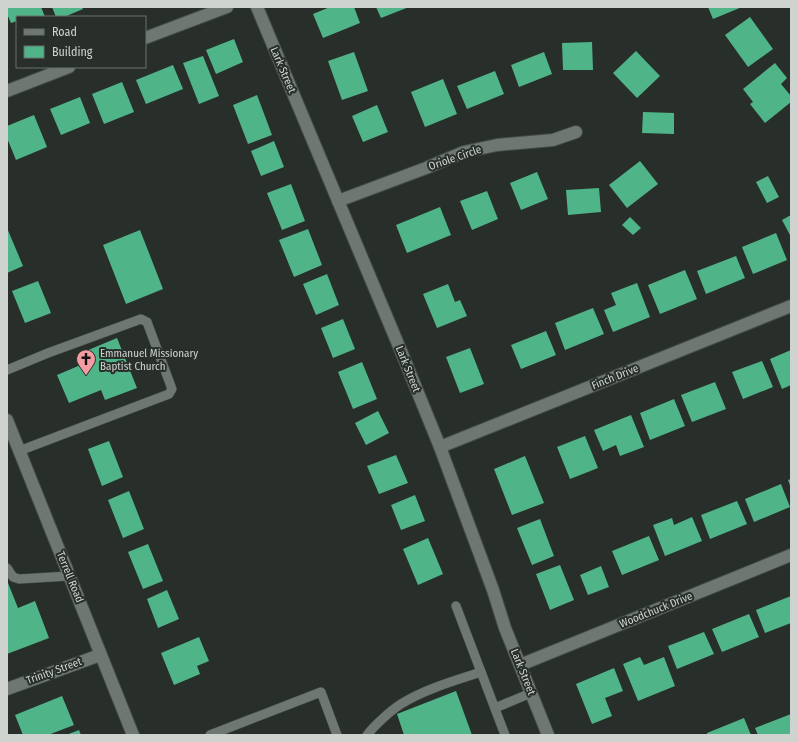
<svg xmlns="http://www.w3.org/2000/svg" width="798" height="742" viewBox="0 0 798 742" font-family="'Fira Sans Condensed',sans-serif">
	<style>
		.building { fill: #50b489 }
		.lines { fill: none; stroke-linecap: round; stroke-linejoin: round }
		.service-casing { stroke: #454c48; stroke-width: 10 }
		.minor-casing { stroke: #454c48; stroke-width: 14 }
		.tertiary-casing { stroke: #454c48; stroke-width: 14 }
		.service { stroke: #6f7773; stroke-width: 9 }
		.minor { stroke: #6f7773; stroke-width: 12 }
		.tertiary { stroke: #6f7773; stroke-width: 12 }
		.labels { text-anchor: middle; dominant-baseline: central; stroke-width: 4; stroke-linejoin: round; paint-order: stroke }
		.street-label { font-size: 11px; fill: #ced3d0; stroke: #282f2b }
		.poi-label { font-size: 11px; fill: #ced3d0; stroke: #282f2b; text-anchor: start }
	</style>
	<rect width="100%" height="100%" fill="#282f2b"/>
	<g class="building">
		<path d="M7 7H41L45 17H17V21L11 23 7 14Z"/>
		<path d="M52 7H82L83 9 64 17H56Z"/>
		<path d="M330 7H354L360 23 323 38 313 14Z"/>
		<path d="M376 7H409L381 18Z"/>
		<path d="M708 7H742L713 19Z"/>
		<path d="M750 17 773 49 748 67 725 35Z"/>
		<path d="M234 39 243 62 216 74 206 50Z"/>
		<path d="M592 42 593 70H563L562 43Z"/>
		<path d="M636 51 660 76 637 98 613 73Z"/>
		<path d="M354 52 368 91 342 100 328 61Z"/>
		<path d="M544 52 552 74 519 87 511 65Z"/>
		<path d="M203 56 219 96 199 104 183 63Z"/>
		<path d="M775 63 787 78 781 84 791 96V102L765 123 750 104 753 102 743 89Z"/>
		<path d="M173 65 183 89 146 104 136 80Z"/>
		<path d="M495 71 504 94 467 109 457 86Z"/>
		<path d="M443 79 457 114 425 127 411 92Z"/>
		<path d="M122 82 134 112 104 124 92 94Z"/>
		<path d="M257 95 272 135 248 144 233 105Z"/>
		<path d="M80 97 90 123 61 135 50 109Z"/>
		<path d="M377 105 388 132 363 142 352 116Z"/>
		<path d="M643 112 674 113V134L642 133Z"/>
		<path d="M34 115 47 147 16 160 7 138V126Z"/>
		<path d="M274 141 284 167 261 176 251 151Z"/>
		<path d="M640 161 658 184 627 208 609 185Z"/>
		<path d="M537 172 548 199 521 210 510 183Z"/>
		<path d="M768 176 779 197 767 203 756 182Z"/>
		<path d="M291 184 305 221 282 230 267 193Z"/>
		<path d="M599 188 601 212 568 215 566 190Z"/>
		<path d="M487 191 498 219 472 230 460 201Z"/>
		<path d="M440 207 451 235 407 253 396 225Z"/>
		<path d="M791 215V237L782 220Z"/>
		<path d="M630 217 641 228 633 235 622 225Z"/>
		<path d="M7 228 23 266 7 273Z"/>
		<path d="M308 229 322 265 294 277 279 240Z"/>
		<path d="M140 230 163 289 126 304 103 245Z"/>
		<path d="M776 233 787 260 753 274 742 247Z"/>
		<path d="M736 256 745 278 706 294 697 271Z"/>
		<path d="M685 270 697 299 660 314 648 285Z"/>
		<path d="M327 274 339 305 316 315 303 284Z"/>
		<path d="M38 281 51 313 25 323 12 291Z"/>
		<path d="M637 283 650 317 613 332 604 310 616 305 611 293Z"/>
		<path d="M448 284 455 302 460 300 467 316 437 328 423 294Z"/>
		<path d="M593 308 604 334 565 350 555 323Z"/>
		<path d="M343 319 355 349 333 358 321 328Z"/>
		<path d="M546 331 556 355 521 369 511 345Z"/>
		<path d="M117 338 137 388 105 400 101 390 69 403 57 375 90 361 86 351Z"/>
		<path d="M470 348 484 384 460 393 446 357Z"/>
		<path d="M791 350V385L782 389 770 359Z"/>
		<path d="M762 361 773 387 743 399 732 372Z"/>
		<path d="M362 362 377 399 353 409 338 372Z"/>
		<path d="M715 382 726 409 692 422 681 395Z"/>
		<path d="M674 399 685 426 650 440 640 413Z"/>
		<path d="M378 411 389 433 366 445 355 423Z"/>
		<path d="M631 415 644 447 620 456 616 445 603 451 594 430Z"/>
		<path d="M585 436 598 468 570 479 557 447Z"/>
		<path d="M109 441 123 477 102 486 88 449Z"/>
		<path d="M396 455 408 483 379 494 367 466Z"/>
		<path d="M525 456 544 503 512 515 494 469Z"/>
		<path d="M791 479V488L788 480Z"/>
		<path d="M781 484 790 507 754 522 745 499Z"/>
		<path d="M129 491 144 529 123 538 108 500Z"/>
		<path d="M415 495 425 521 401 530 391 505Z"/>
		<path d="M737 501 747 524 710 539 701 515Z"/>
		<path d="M692 517 702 541 665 556 653 525 672 518 674 525Z"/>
		<path d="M540 519 554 556 532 565 517 528Z"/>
		<path d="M649 536 659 560 622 575 612 551Z"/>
		<path d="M428 538 443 574 418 585 403 549Z"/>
		<path d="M148 544 163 581 143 589 128 552Z"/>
		<path d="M560 565 574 600 550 610 536 574Z"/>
		<path d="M601 566 609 587 588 595 580 575Z"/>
		<path d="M7 583H8L18 608 35 601 49 638 7 654Z"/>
		<path d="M167 590 179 619 158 628 147 599Z"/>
		<path d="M791 596V623L765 633 756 610Z"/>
		<path d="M749 614 759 637 722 652 712 629Z"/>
		<path d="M704 632 714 654 677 669 668 646Z"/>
		<path d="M199 637 209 661 197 666 200 674 174 685 161 653Z"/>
		<path d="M640 657 644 665 664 657 675 686 638 701 623 664Z"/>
		<path d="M614 668 623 691 605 698 612 716 592 724 576 684Z"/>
		<path d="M456 691 472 735H404L397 714Z"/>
		<path d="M62 696 74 725 48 735H23L15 715Z"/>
		<path d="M791 714V735H758L755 728Z"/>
		<path d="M744 718 751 735H707V733Z"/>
		<path d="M79 730 81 735H66Z"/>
	</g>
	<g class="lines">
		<defs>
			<g id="service">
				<path d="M7 370 48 353 141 319 147 322 172 389 169 394 19 451"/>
				<path d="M7 568 13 577 19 579 69 576"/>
				<path d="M456 606 505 735"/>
				<path d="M495 708 531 693"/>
				<path d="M210 735 321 692 337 735"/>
				<path d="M367 735C375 725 390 711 401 704 425 689 454 681 481 672"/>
			</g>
			<g id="minor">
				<path d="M257 7 403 356 440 447 493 590 505 628 548 735"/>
				<path d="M145 38 227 7"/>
				<path d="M7 91 69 67"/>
				<path d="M338 201 426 168 464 152 497 145 553 140 576 132"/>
				<path d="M440 447 791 306"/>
				<path d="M520 665 791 555"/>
				<path d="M7 689 100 655"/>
			</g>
			<path id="tertiary" d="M7 420 133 735"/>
		</defs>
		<use href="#service" class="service-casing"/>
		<use href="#minor" class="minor-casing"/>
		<use href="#tertiary" class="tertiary-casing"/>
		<use href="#service" class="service"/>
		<use href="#minor" class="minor"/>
		<use href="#tertiary" class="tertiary"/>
	</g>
	<defs>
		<symbol id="church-pin" viewBox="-11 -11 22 30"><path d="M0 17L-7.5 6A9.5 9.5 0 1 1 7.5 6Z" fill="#f49aa3" stroke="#282f2b"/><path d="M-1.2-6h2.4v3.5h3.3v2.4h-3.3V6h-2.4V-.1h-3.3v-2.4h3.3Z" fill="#111"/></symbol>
	</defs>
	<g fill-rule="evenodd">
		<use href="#church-pin" x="75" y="348" width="22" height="30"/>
	</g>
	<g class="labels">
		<g class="street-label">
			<text transform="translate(283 70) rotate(67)">Lark Street</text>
			<text transform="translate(455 158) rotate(-19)">Oriole Circle</text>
			<text transform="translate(408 369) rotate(68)">Lark Street</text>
			<text transform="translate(615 377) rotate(-22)">Finch Drive</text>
			<text transform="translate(70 577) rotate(68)">Terrell Road</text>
			<text transform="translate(656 610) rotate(-22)">Woodchuck Drive</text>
			<text transform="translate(54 671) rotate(-20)">Trinity Street</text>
			<text transform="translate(523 672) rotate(68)">Lark Street</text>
		</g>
		<g class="poi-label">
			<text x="100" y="353">Emmanuel Missionary<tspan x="100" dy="13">Baptist Church</tspan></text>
		</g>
	</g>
	<rect width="798" height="742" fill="none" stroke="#ced3d0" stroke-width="16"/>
	<rect x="16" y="16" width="130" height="52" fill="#282f2b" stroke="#6a716d"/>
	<rect x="24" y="29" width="20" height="6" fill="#6f7773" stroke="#6a716d"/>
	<text x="52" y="36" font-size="12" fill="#ced3d0">Road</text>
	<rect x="24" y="46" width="20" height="12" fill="#50b489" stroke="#6a716d"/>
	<text x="52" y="56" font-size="12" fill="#ced3d0">Building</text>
</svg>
